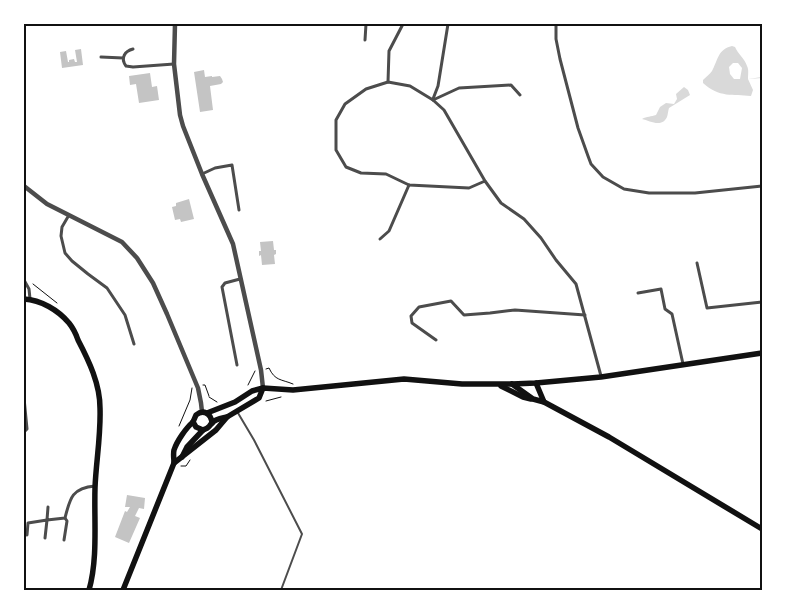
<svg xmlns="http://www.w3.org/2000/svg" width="786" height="614" viewBox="0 0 786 614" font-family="'PT Sans Narrow',sans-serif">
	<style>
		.water { fill: #d9d9d9; fill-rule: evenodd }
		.building { fill: #c4c4c4 }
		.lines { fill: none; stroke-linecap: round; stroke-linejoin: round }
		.path { stroke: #111; stroke-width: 1 }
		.service { stroke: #4c4c4c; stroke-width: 2 }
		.minor { stroke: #4c4c4c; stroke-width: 3 }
		.tertiary { stroke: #4c4c4c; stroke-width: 4.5 }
		.primary { stroke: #111; stroke-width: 5.5 }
		.neatline { fill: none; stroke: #111; stroke-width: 2 }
	</style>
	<rect width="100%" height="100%" fill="#fff"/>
	<g class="water">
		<path d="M732 46 735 47C738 54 745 59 747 66 749 70 748 74 748 79L762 77V78L748 79 753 90 751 96C733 94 719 98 703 83V80C706 77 710 74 712 71 718 60 718 49 732 46ZM733 63H738L742 68 740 79H734L730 74 729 67Z"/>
		<path d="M684 87 688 90 690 95 669 108C668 111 668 114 667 117 662 128 650 121 642 119 647 116 651 117 656 115L660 107 666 103 674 104 677 99 676 94Z"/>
	</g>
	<g class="building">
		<path d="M81 49 83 65 62 68 60 52 66 51 68 62H69V60L74 59 75 62H77L75 50Z"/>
		<path d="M204 70 205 77 212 76V77L220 76 222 79 223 82 221 84 210 86 213 110 200 112 194 72Z"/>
		<path d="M150 73 152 87 157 86 159 100 139 103 136 84 130 85 129 76Z"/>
		<path d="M189 199 194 219 181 222 180 219 175 220 172 207 176 206V203Z"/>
		<path d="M273 241 274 250H276V254L274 255 275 264 262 265 261 255 259 256V251H261L260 242Z"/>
		<path d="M127 495 145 498 144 509 139 508 135 516 140 518 129 543 115 537 125 511 127 512 130 507H125Z"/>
	</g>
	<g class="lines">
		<g class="path">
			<path d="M33 284 57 303"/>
			<path d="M266 369 269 368C275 381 281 379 293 384"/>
			<path d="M203 385H205L209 396"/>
			<path d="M248 385 255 371"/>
			<path d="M209 397 217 402"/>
			<path d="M266 401 281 397"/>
			<path d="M179 426 190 400 192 388"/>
			<path d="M181 466H186L190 460"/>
		</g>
		<path class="service" d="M238 413 254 440 302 534 281 590"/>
		<g class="minor">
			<path d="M556 24V39L560 59 578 128 588 156 591 164 603 177 624 189 649 193H695L762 186"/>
			<path d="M365 40 366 24"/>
			<path d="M133 49C125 51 120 58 126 66L133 67 174 64"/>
			<path d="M101 57 123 58"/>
			<path d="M388 82 389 51 403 24"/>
			<path d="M433 99 438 86 448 24"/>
			<path d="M433 100 459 88 511 85 520 95"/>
			<path d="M202 174 215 168 232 165 239 210"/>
			<path d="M485 181 469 188 409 185 386 174 361 173 346 167 336 150V120L345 104 366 89 388 82 410 86 433 100 444 110 485 181 501 203 524 219 541 238 556 260 576 284 601 376"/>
			<path d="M69 215 62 227 61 236 65 253 72 261 88 274 107 288 125 315 134 344"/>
			<path d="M380 239 389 231 409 185"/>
			<path d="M697 263 707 308 762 302"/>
			<path d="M24 280 29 289 30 299"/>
			<path d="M638 293 661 289 665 309 672 314 683 364"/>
			<path d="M436 340 412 323 411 316 419 307 451 301 464 315 490 313 515 310 585 315"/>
			<path d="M237 365 222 287 225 283 240 279"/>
			<path d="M24 398 27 429 24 432"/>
			<path d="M48 507 47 520 65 518C70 498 72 488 95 486"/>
			<path d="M27 535 28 523 47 520 45 538"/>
			<path d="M64 540 67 521 65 518"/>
		</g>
		<g class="tertiary">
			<path d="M175 24 174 64 180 115 183 126 202 174 233 244 261 370 263 388"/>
			<path d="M24 186 47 204 122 242 137 258 153 283 167 314 198 388 201 403 202 412"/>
		</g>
		<g class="primary">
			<path d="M24 299C41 300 58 310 69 323 73 328 76 334 78 340 89 361 100 384 100 408 101 435 96 462 95 488 94 521 98 559 89 590"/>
			<path d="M536 383 544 402"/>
			<path d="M512 384 533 399 544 402 609 437 762 529"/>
			<path d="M501 386 523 397 531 399"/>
			<path d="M207 413 235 402 252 391 263 388 293 390 404 379 462 384H512L536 383 601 377 762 353"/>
			<path d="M193 422 196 427 203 430C210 428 208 427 212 423 215 419 223 418 227 417"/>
			<path d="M193 422 196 415C203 409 211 413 212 423"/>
			<path d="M182 457 187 447 203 430"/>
			<path d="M174 463 216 430 227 417 259 398 263 388"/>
			<path d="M123 590 174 463C174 459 173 454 174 450 177 441 186 428 193 422"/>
		</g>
	</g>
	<rect width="786" height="614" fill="none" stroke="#ffffff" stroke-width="50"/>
	<rect x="25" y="25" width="736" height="564" class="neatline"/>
</svg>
